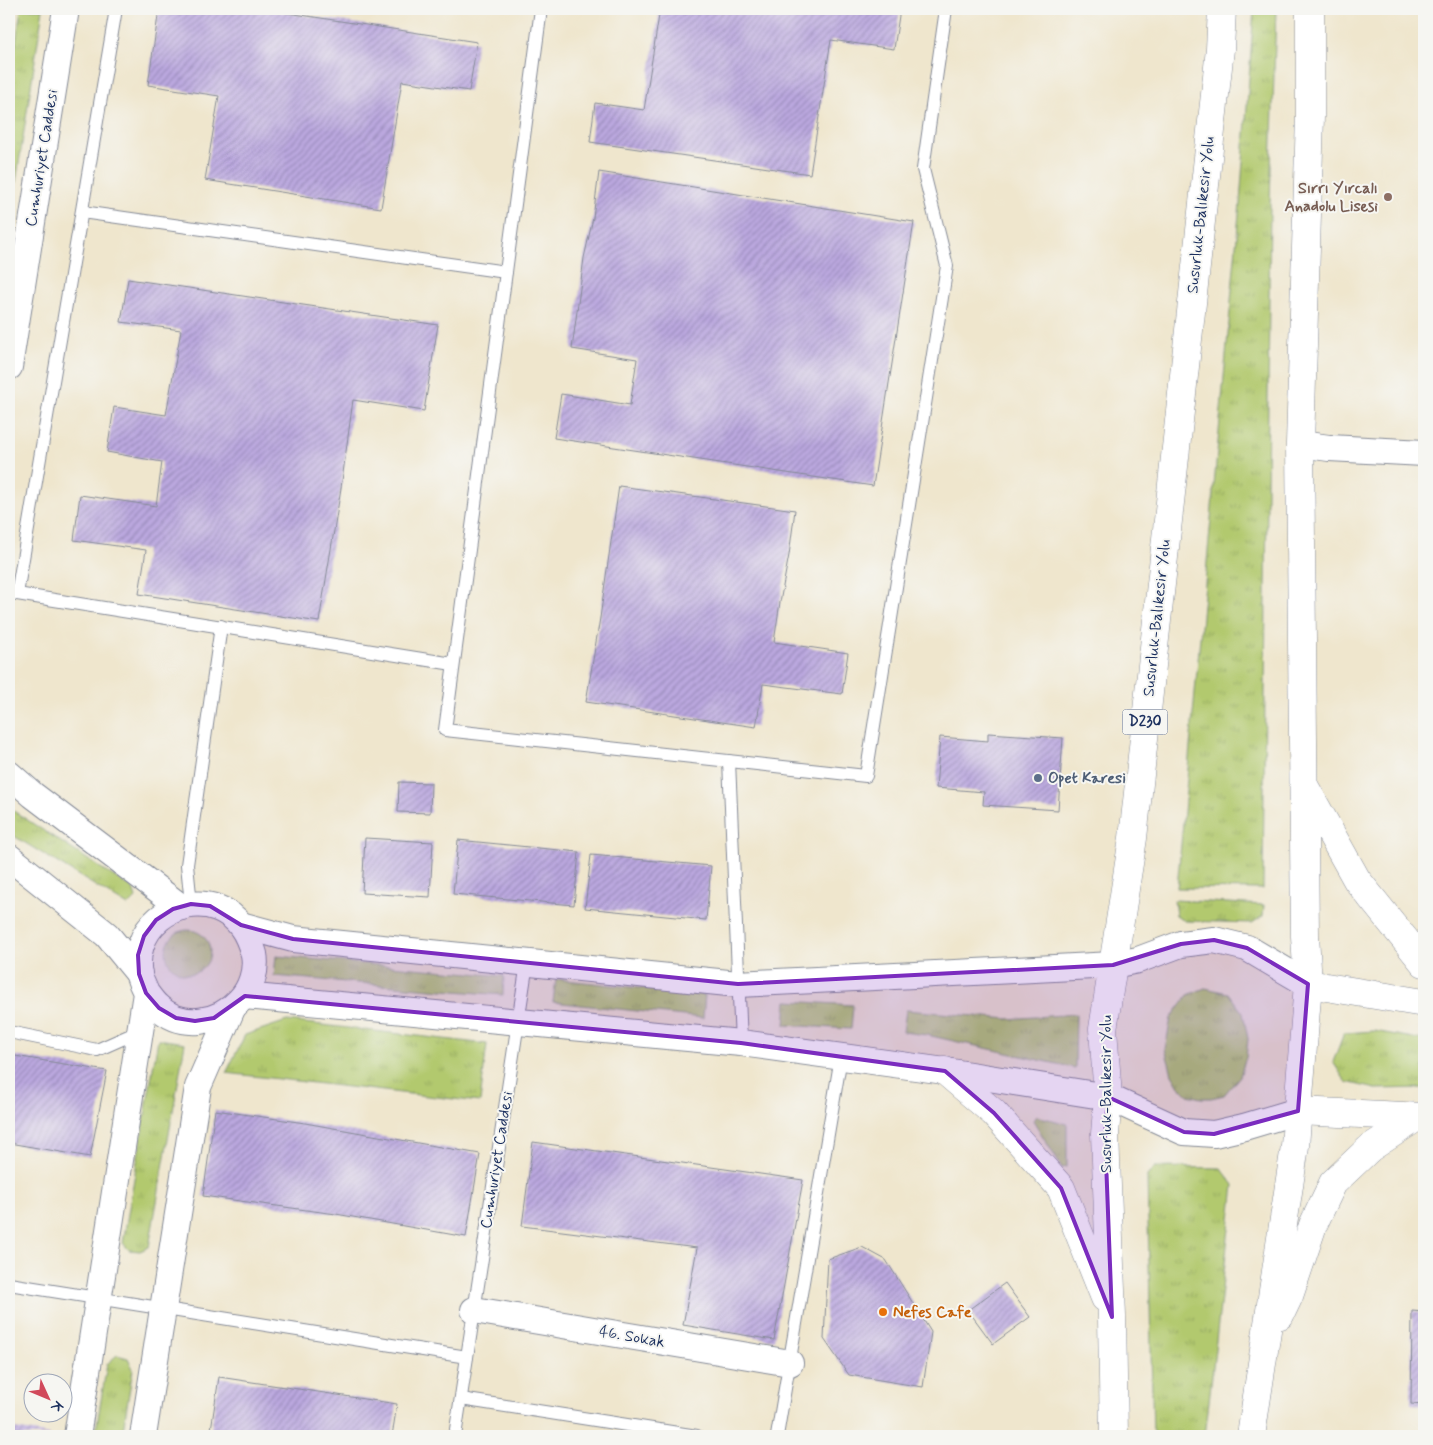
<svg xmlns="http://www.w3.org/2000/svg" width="1433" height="1445" viewBox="0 0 1433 1445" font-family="Mynerve,sans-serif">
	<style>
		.grass { fill: url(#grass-tufts); stroke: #667c66 }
		.building { fill: url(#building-hatch) }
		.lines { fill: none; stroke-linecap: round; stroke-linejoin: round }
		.service-casing { stroke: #858a96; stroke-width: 14 }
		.minor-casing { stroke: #858a96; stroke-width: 28 }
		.tertiary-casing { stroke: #858a96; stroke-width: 29 }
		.trunk-casing { stroke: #858a96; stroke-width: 29 }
		.service { stroke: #fff; stroke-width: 12 }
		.minor { stroke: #fff; stroke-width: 26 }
		.tertiary { stroke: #fff; stroke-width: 28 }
		.trunk { stroke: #fff; stroke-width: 28 }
		.marked { fill: #7b2cbf; fill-opacity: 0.2; stroke: #7b2cbf; stroke-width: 4; stroke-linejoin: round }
		.education-dot { fill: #8d6e63; stroke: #f6f6f2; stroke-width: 2 }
		.service-dot { fill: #5c6f8a; stroke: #f6f6f2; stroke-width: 2 }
		.food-dot { fill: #e8710a; stroke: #f6f6f2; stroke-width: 2 }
		.labels { text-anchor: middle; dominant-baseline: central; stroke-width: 4; stroke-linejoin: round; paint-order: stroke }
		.shield { fill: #f6f6f2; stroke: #5d6b8a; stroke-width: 1 }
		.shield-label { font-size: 15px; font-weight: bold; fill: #1b2f5e }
		.street-label { font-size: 16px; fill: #1b2f5e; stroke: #f6f6f2 }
		.education-label { font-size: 16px; font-weight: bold; fill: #785e54; stroke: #f6f6f2; text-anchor: end }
		.service-label { font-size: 16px; font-weight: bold; fill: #4e5e75; stroke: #f6f6f2; text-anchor: start }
		.food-label { font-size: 16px; font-weight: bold; fill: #c56008; stroke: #f6f6f2; text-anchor: start }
	</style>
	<defs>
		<pattern id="grass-tufts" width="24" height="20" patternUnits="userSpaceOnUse" patternTransform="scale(1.25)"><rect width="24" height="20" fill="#b2c96e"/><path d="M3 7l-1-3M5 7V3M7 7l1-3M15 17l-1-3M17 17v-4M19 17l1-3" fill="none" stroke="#98ad62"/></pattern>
		<pattern id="building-hatch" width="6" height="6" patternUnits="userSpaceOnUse" patternTransform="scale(1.25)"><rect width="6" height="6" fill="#bba8df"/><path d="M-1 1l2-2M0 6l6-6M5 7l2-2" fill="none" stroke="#9789b8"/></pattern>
	</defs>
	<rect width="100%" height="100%" fill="#f6f6f2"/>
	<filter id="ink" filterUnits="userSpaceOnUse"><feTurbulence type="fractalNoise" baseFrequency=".02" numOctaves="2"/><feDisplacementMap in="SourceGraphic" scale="10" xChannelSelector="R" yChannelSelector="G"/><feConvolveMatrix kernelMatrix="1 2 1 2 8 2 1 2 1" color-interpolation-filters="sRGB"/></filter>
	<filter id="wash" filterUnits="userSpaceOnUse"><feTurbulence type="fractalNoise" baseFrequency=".0096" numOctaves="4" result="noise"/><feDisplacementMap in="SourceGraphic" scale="20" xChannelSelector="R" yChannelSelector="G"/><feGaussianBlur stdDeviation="1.12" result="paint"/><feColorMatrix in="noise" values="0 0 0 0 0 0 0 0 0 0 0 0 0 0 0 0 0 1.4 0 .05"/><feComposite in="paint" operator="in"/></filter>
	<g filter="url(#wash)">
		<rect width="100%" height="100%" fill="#efe6cd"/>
		<g class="grass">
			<path d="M21 9H43L9 227V86Z"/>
			<path d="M1254 9H1276L1270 203 1263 889 1177 888 1240 203Z"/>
			<path d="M9 808 133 889 136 898 128 906 9 833Z"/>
			<path d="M1174 900 1264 905 1263 916 1252 923 1185 921 1176 915Z"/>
			<circle cx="188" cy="952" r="22"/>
			<path d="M276 956 504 976 503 995 274 976Z"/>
			<path d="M556 979 705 995 703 1018 553 1002Z"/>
			<path d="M1205 988 1228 993 1243 1013 1248 1039 1246 1057 1240 1076 1224 1095 1211 1098H1201L1188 1095 1179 1086 1172 1074 1165 1049 1171 1018 1188 995Z"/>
			<path d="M787 1001 853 1005 851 1029 785 1025Z"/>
			<path d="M906 1010 1008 1019 1076 1014 1075 1068 927 1035 903 1032Z"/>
			<path d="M287 1021 487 1044 480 1102 226 1073 245 1035Z"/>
			<path d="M1374 1031 1424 1040V1088L1376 1089 1346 1082 1333 1062 1344 1033Z"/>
			<path d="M158 1039 185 1043 149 1247 140 1251 129 1250 123 1243Z"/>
			<path d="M1037 1116 1067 1124V1167L1062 1168 1033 1120Z"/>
			<path d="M1155 1167 1221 1168 1234 1185 1205 1436H1153L1147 1176Z"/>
			<path d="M117 1355 128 1358 133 1369 122 1436H95L107 1364Z"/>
		</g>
		<g id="blocks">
			<g class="building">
				<path d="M159 9H262L477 42 469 91 402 81 381 208 205 180 219 96 148 85Z"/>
				<path d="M660 9H900L894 49 831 40 810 174 590 142 595 103 644 110Z"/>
				<path d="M599 172 914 222 873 486 554 438 561 394 630 405 637 359 572 349 584 258 593 218Z"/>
				<path d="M128 279 438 325 424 411 353 400 341 488 319 622 139 594 146 550 74 540 80 495 156 506 162 462 107 452 114 407 166 415 181 330 121 322Z"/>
				<path d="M619 486 795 510 789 555 780 602 774 642 848 653 842 694 763 684 756 727 586 702 600 618Z"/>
				<path d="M988 733 1063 738 1058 810 983 805 984 792 936 788 940 737 988 741Z"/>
				<path d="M399 782 431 783 430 813 398 812Z"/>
				<path d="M365 838 433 842 430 897 362 893Z"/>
				<path d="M458 840 579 852 574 905 453 894Z"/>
				<path d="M591 855 711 866 706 920 585 908Z"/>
				<path d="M9 1055 107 1071 90 1157 9 1143Z"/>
				<path d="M215 1110 305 1123 480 1154 466 1237 336 1214 203 1196Z"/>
				<path d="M533 1142 803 1180 774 1340 683 1325 697 1248 522 1226Z"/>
				<path d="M862 1247 886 1260 931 1332 923 1387 849 1375 824 1339 828 1259Z"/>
				<path d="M1005 1283 1030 1317 993 1344 968 1310Z"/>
				<path d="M1412 1311 1424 1312V1405L1411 1404Z"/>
				<path d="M219 1377 397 1404 392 1436H210Z"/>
				<path d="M9 1428 50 1435V1436H9Z"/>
			</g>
		</g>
	</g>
	<g filter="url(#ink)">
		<use href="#blocks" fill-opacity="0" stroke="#858a96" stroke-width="1"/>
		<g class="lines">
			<defs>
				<g id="service">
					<path d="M116 9 17 594 453 664"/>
					<path d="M541 9 445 730 866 776 947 266 923 169 946 9"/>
					<path d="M82 212 506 272"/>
					<path d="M729 761 741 1043"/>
					<path d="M191 904 187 865 221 626"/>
					<path d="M9 1032 97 1050 140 1031"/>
					<path d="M9 1284 467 1357"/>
					<path d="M461 1399 697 1436"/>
					<path d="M455 1436 527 963"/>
					<path d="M777 1436 841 1057"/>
				</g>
				<g id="minor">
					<path d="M9 367 66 9"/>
					<path d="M1300 444 1329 448 1424 453"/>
					<path d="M9 774 33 795 181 907"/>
					<path d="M9 857 107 935 139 974"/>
					<path d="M241 925 293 939 738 984 1113 965 1138 960 1181 944 1214 940 1247 948 1308 984"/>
					<path d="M245 996 741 1043 945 1071 1108 1097 1184 1132 1214 1134 1244 1127 1298 1111"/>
					<path d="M474 1310 790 1363"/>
					<path d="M77 1436 146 993C144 987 140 981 139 975 137 965 138 954 141 945 155 902 215 889 242 927 248 935 251 944 254 954 257 970 251 989 240 1000 219 1023 183 1030 158 1007 153 1003 150 998 146 993"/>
					<path d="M143 1436 198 1087 232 1009"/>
				</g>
				<g id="tertiary">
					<path d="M1308 984 1424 1003"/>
					<path d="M1298 1111 1424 1117"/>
				</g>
				<g id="trunk">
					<path d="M1305 787 1357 880 1424 963"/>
					<path d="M945 1071 994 1113 1061 1188 1105 1298"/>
					<path d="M1280 1315 1289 1296 1313 1225 1333 1183 1370 1148 1417 1117"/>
					<path d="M1114 1436 1112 1317 1105 1134 1108 1097 1103 1029 1133 838 1220 49 1222 9"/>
					<path d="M1251 1436 1295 1146 1308 984 1305 936 1300 444 1310 116V9"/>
				</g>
			</defs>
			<use href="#service" class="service-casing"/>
			<use href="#minor" class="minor-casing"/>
			<use href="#tertiary" class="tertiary-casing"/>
			<use href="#trunk" class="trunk-casing"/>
			<use href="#service" class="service"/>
			<use href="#minor" class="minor"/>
			<use href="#tertiary" class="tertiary"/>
			<use href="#trunk" class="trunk"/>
		</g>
	</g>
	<path class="marked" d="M191 904 210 906 241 925 293 939 738 984 1113 965 1181 944 1214 940 1247 948 1308 984 1298 1111 1214 1134 1184 1132 1108 1097 1105 1134 1112 1317 1061 1188 994 1113 945 1071 741 1043 245 996 214 1018 195 1021 176 1018 159 1008 146 993 139 974 138 955 144 936 156 920 173 909Z"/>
	<circle class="education-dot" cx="1388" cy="197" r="5"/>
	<circle class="service-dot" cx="1038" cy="778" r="5"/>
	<circle class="food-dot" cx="883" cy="1312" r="5"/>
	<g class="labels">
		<rect class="shield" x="1122.5" y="709.5" width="45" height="25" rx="4"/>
		<g class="shield-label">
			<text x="1145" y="722">D230</text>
		</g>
		<g class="street-label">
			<text transform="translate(42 158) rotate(-81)">Cumhuriyet Caddesi</text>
			<text transform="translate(1201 215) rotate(-84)">Susurluk-Balıkesir Yolu</text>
			<text transform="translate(1157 618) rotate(-84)">Susurluk-Balıkesir Yolu</text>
			<text transform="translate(1106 1094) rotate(-90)">Susurluk-Balıkesir Yolu</text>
			<text transform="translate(497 1160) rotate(-81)">Cumhuriyet Caddesi</text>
			<text transform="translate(632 1337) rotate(10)">46. Sokak</text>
		</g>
		<g class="education-label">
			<text x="1378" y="188">Sırrı Yırcalı<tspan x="1378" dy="18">Anadolu Lisesi</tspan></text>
		</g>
		<g class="service-label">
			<text x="1048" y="778">Opet Karesi</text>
		</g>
		<g class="food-label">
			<text x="893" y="1312">Nefes Cafe</text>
		</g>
	</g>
	<rect width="1433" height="1445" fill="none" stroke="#f6f6f2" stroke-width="30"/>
	<g transform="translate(48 1398) rotate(134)"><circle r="24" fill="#f6f6f2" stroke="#9ea6b7"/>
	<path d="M0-4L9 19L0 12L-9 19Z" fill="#d1495b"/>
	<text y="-8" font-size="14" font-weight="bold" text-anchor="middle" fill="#1b2f5e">K</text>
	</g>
</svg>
